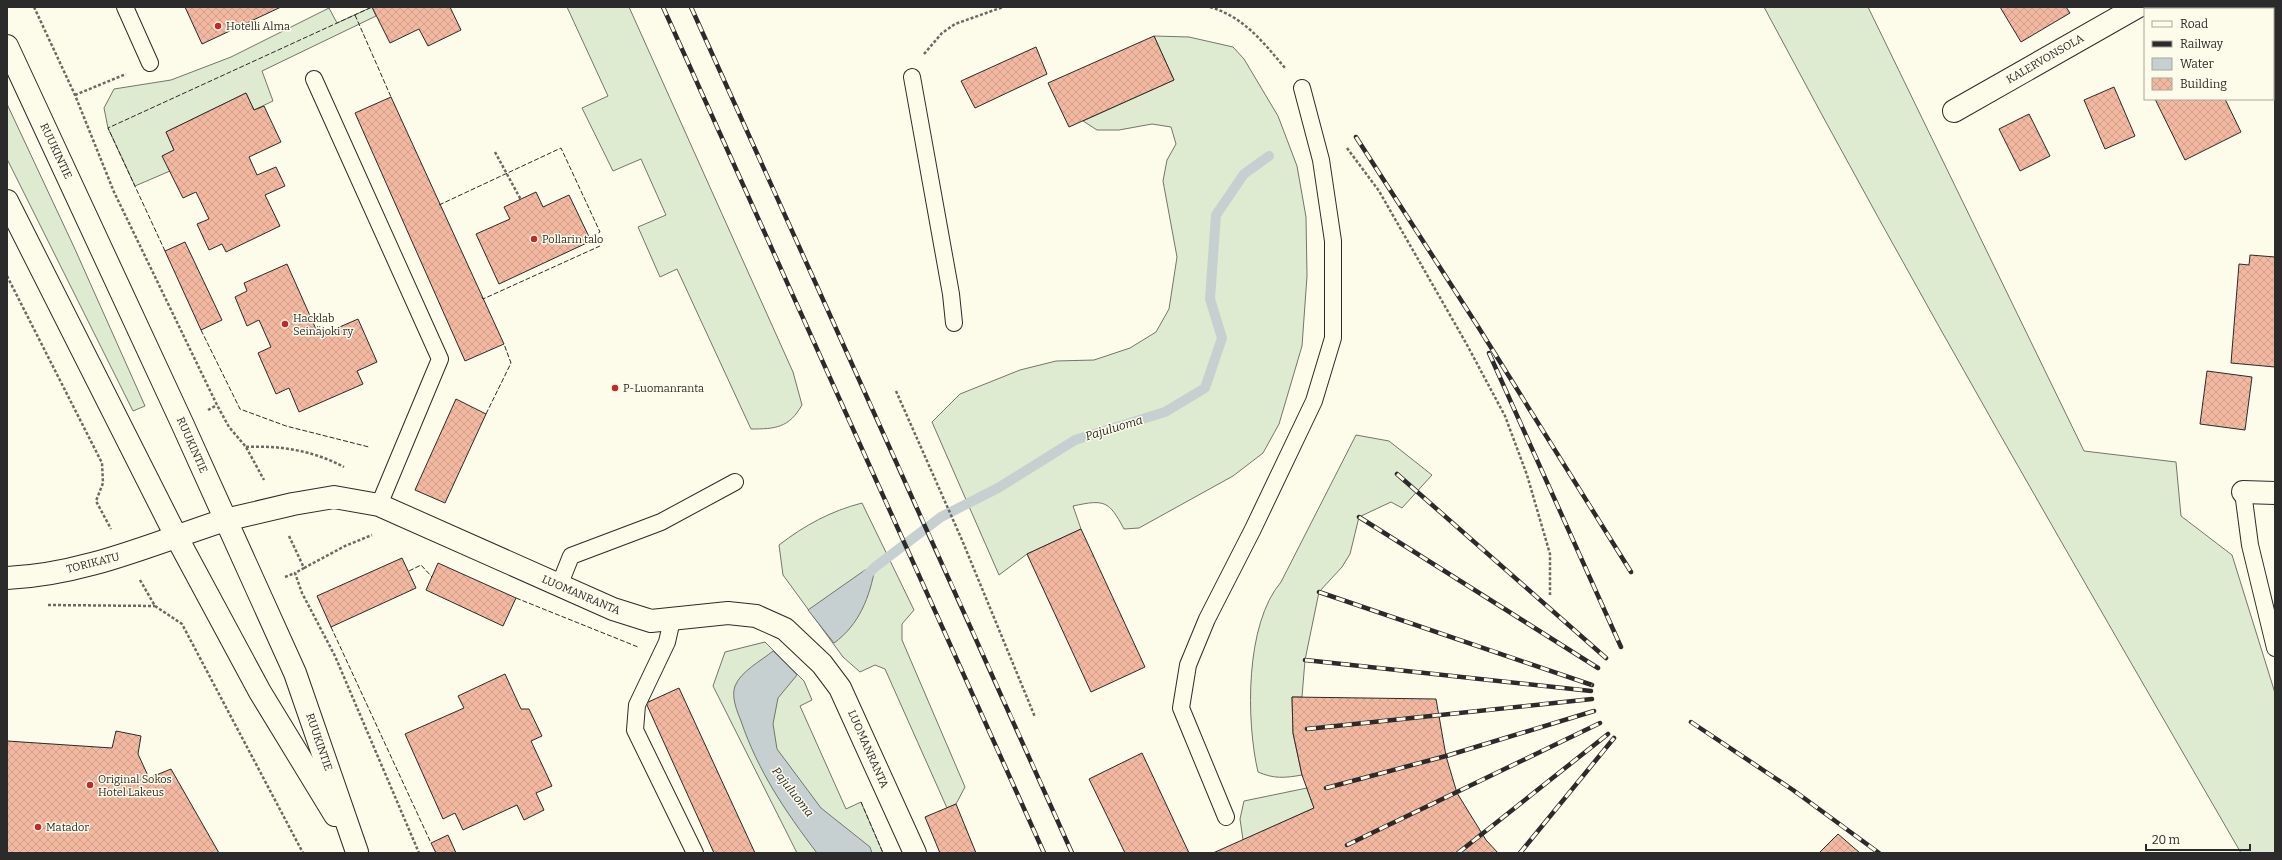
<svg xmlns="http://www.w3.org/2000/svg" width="2282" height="860" viewBox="0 0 2282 860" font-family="Bitter,serif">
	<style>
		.grass { fill: #deebd1; stroke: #74746e }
		.water { fill: #c7d0d0; stroke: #74746e }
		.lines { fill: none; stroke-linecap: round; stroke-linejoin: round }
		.stream { stroke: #c7d0d0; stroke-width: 10 }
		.building { fill: url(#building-cross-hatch); stroke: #2b2b2b }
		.service-casing { stroke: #2b2b2b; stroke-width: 18 }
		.minor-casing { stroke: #2b2b2b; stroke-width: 24 }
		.tertiary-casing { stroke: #2b2b2b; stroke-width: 24 }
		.secondary-casing { stroke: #2b2b2b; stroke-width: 24 }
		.path { stroke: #6a6964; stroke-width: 2.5; stroke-dasharray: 3 2; stroke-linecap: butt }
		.service { stroke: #fdfbea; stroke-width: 16 }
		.minor { stroke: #fdfbea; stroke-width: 22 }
		.tertiary { stroke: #fdfbea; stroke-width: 22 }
		.secondary { stroke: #fdfbea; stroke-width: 22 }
		.rail-casing { stroke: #2b2b2b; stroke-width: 4.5 }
		.rail { stroke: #fdfbea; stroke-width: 3; stroke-dasharray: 9; stroke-linecap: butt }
		.fence { stroke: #2b2b2b; stroke-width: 1; stroke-dasharray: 5 2; stroke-linecap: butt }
		.poi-dot { fill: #c62828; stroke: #fdfbea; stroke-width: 1.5 }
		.labels { text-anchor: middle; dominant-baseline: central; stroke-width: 3; stroke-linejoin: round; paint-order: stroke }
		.poi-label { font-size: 11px; fill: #2b2b2b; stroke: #fdfbea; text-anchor: start }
		.street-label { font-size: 11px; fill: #2b2b2b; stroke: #fdfbea }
		.water-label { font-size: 12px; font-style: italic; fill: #2b2b2b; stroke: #fdfbea }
	</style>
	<defs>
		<pattern id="building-cross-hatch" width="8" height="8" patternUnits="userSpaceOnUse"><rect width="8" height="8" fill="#f2b8a0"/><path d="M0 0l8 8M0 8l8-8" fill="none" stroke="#d09e8a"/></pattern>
	</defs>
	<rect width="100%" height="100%" fill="#fdfbea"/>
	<g class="grass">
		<path d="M372 7 376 16 262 71 273 101 254 110 246 93 166 132 174 150 163 156 170 171 135 186 108 128 104 108 114 89 171 80 231 57 329 8 337 23Z"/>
		<path d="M567 7H629L793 372 802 405C789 428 775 429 751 429L677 269 660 277 638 227 666 215 641 159 613 171 582 108 608 96Z"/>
		<path d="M1764 7H1868L2084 451 2176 462 2181 516 2232 555 2275 693V853H2241C2079 573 1916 293 1764 7Z"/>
		<path d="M1154 36 1189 37 1233 47 1244 59 1278 116 1297 166 1306 217 1307 276 1302 346 1279 424 1263 453 1233 476 1139 528 1124 529C1109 501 1105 499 1073 506L1081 529 1027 554 999 575 932 422 960 394 1020 370 1056 361 1094 360 1130 348 1156 332 1169 309 1177 257 1163 181 1167 160 1176 144 1171 127 1152 124 1119 130H1097L1083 121 1174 80Z"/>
		<path d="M7 104 74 247 145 406 133 411 7 159Z"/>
		<path d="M1356 435 1389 441 1432 475 1402 508 1391 502 1359 517 1350 554 1342 567 1319 592 1305 660 1302 697H1292L1293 733 1302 775C1285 778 1274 779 1258 772 1246 721 1245 624 1281 582Z"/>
		<path d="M862 503 914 610 902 624V640L965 787 956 804 947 808 885 669 875 665 860 672 843 657 783 575 779 545C805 525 831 511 862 503Z"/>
		<path d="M765 642 804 681 812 700 800 706 846 809 861 802 883 853H797L713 686 725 652Z"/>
		<path d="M1307 788 1314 808 1243 840 1240 819 1244 801Z"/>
	</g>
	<g class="water">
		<path d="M875 567C870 597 859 625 834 643L808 610 865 570Z"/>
		<path d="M773 651 797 675 778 698 773 724 777 749 821 808 870 847 872 853H817C785 811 758 771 741 721 737 711 731 697 735 686 741 671 761 661 773 651Z"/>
	</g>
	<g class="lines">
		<path class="stream" d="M866 576 875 567 941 517 998 488 1075 440 1165 412 1205 388 1222 338 1210 299 1216 215 1244 174 1269 156"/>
	</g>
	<g class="building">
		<path d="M185 7H281L202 44Z"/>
		<path d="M372 7H450L461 30 428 46 419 29 390 43Z"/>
		<path d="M2000 7H2066L2070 13 2021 42Z"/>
		<path d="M1154 36 1174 80 1069 127 1048 83Z"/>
		<path d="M1036 47 1047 74 975 108 961 81Z"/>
		<path d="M2273 61 2275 64V80L2273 81Z"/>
		<path d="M2114 87 2135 136 2105 149 2084 100Z"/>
		<path d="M246 93 254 110 264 106 281 142 249 157 257 175 276 167 285 186 265 195 280 226 226 252 222 244 209 250 197 224 209 219 196 192 183 198 162 156 174 150 166 132Z"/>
		<path d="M391 97 504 344 465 361 355 113Z"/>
		<path d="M2155 99H2225L2241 132 2185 160Z"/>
		<path d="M2029 114 2050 156 2020 171 1999 129Z"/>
		<path d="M536 192 543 207 569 195 591 241 499 284 476 234 510 219 504 207Z"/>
		<path d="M185 242 222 320 201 330 165 251Z"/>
		<path d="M2250 255 2275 257V367L2231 363 2239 264 2249 265Z"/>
		<path d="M287 264 319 336 358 319 377 362 357 371 363 384 299 412 289 388 276 394 258 353 271 347 259 320 247 326 235 297 247 291 244 283Z"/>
		<path d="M2207 371 2252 377 2245 430 2200 424Z"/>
		<path d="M456 399 486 414 445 503 415 490Z"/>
		<path d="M1081 529 1145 667 1091 692 1027 554Z"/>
		<path d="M402 558 416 588 331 627 317 596Z"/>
		<path d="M438 563 516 598 503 626 426 590Z"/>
		<path d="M505 674 521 709H529L542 736 531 741 552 786 536 793 544 810 524 820 517 805 463 830 455 813 443 819 405 734 464 708 458 696Z"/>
		<path d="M679 688 755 853H714L646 703Z"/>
		<path d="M1292 697 1436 699 1446 756 1457 793 1486 840 1498 853H1213L1314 808 1302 775 1293 733Z"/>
		<path d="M116 731 141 736 138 754 149 778 171 769 219 853H7V741L112 748Z"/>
		<path d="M1142 753 1189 853H1125L1089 779Z"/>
		<path d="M956 804 976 853H940L925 817Z"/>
		<path d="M1838 834 1860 853H1819Z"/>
		<path d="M448 835 456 853H436L431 843Z"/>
	</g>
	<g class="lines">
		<defs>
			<g id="service">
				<path d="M125 7 150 63"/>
				<path d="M912 77 951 294 954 323"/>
				<path d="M314 79 440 359 379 505"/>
				<path d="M2243 492 2250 545 2275 648"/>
				<path d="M559 586 571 556 661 522 735 482"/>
				<path d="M672 620 667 642 637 705 635 730 695 853"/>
				<path d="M1226 817 1181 708 1188 665 1207 619 1253 529 1314 401 1333 338V241L1321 160 1302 88"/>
			</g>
			<g id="minor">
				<path d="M1954 111 2137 7"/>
				<path d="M2243 492 2275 493"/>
				<path d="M225 520 293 504 334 497 379 505 613 609 651 621 728 613 756 616 785 629 822 664 840 688 915 853"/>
			</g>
			<path id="tertiary" d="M7 578C83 575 154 543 225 520"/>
			<g id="secondary">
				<path d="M7 46 182 423 295 673 357 852"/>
				<path d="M7 201 176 536 260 692 335 815"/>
			</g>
		</defs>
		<use href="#service" class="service-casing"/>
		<use href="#minor" class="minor-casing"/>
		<use href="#tertiary" class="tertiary-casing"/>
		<use href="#secondary" class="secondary-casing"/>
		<g class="path">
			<path d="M34 7 75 95 114 192 217 405 229 427 246 447 264 480"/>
			<path d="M1210 7C1244 17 1263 42 1285 68"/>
			<path d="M924 54 942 33 955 24 1003 7"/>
			<path d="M75 95 126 74"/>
			<path d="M1347 148 1379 191 1466 343 1505 416 1527 475 1550 554V595"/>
			<path d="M495 152 521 200"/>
			<path d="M7 276 102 463 103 483 96 501 111 529"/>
			<path d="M896 391 962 540 1035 717"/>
			<path d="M208 410 217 405"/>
			<path d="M246 447C280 445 314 451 344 467"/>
			<path d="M289 536 304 568 295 573 302 593 335 656 419 853"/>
			<path d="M304 568 345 546 372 535"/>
			<path d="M285 577 295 573"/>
			<path d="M140 580 155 606 182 624 303 853"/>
			<path d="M48 605 155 606"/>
		</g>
		<use href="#service" class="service"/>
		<use href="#minor" class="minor"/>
		<use href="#tertiary" class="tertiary"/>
		<use href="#secondary" class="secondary"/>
		<defs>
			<g id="rail">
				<path d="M663 7 1044 853"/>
				<path d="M691 7C818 289 946 571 1072 853"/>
				<path d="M1356 137 1477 325 1631 572"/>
				<path d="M1489 353 1621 647"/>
				<path d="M1397 474 1606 658"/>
				<path d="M1359 517 1598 668"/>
				<path d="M1319 592 1592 685"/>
				<path d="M1305 660 1591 691"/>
				<path d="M1691 722 1793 790 1879 853"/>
				<path d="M1307 729 1592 699"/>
				<path d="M1326 788 1446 756 1594 711"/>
				<path d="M1347 845 1600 723"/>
				<path d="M1458 853 1608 734"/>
				<path d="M1520 853 1614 738"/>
			</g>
		</defs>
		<use href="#rail" class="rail-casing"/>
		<use href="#rail" class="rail"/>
		<g class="fence">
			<path d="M355 15 391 97"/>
			<path d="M439 205 561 148 600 232 589 238"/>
			<path d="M165 251 108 128 372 7"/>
			<path d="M482 297 483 299 600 246"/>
			<path d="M201 330 240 409 286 426 369 447"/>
			<path d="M486 414 511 363 504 344"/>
			<path d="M409 571 421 565 432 577"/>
			<path d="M516 598 638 647"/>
			<path d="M331 627 431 843"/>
			<path d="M861 802 883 853"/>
		</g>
	</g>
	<g class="poi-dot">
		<circle cx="218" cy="26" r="4"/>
		<circle cx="534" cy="239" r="4"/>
		<circle cx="285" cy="324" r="4"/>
		<circle cx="615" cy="388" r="4"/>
		<circle cx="90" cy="785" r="4"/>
		<circle cx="38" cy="827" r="4"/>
	</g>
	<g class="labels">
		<g class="poi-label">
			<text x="226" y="26">Hotelli Alma</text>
			<text x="542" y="239">Pollarin talo</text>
			<text x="293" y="318">Hacklab<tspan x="293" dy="13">Seinäjoki ry</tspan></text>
			<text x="623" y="388">P-Luomanranta</text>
			<text x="98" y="779">Original Sokos<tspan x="98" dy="13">Hotel Lakeus</tspan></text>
			<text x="46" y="827">Matador</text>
		</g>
		<g class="street-label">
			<text transform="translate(2045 59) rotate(-30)">KALERVONSOLA</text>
			<text transform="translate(56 151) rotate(65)">RUUKINTIE</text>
			<text transform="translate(192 445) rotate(66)">RUUKINTIE</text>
			<text transform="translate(93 563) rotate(-14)">TORIKATU</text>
			<text transform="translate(581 595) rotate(23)">LUOMANRANTA</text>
			<text transform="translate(319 742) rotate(71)">RUUKINTIE</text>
			<text transform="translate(868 749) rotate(66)">LUOMANRANTA</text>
		</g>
		<g class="water-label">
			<text transform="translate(1114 428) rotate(-17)">Pajuluoma</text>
			<text transform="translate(793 792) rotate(52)">Pajuluoma</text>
		</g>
	</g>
	<rect width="2282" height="860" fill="none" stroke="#2b2b2b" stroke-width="16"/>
	<rect x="2144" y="8" width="130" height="92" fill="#fdfbea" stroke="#a9a89e"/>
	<rect x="2152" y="21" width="20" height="6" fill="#fdfbea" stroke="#a9a89e"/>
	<text x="2180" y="28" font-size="12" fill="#2b2b2b">Road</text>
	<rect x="2152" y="41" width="20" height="6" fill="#2b2b2b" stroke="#a9a89e"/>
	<text x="2180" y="48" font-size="12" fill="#2b2b2b">Railway</text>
	<rect x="2152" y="58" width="20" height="12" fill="#c7d0d0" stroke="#a9a89e"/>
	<text x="2180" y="68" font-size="12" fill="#2b2b2b">Water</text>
	<rect x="2152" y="78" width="20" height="12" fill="url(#building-cross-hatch)" stroke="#a9a89e"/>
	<text x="2180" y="88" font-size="12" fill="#2b2b2b">Building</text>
	<path d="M2146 844v6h104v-6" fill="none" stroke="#2b2b2b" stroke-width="2"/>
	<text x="2152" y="844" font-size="12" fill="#2b2b2b" stroke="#fdfbea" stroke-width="3" paint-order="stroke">20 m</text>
</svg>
